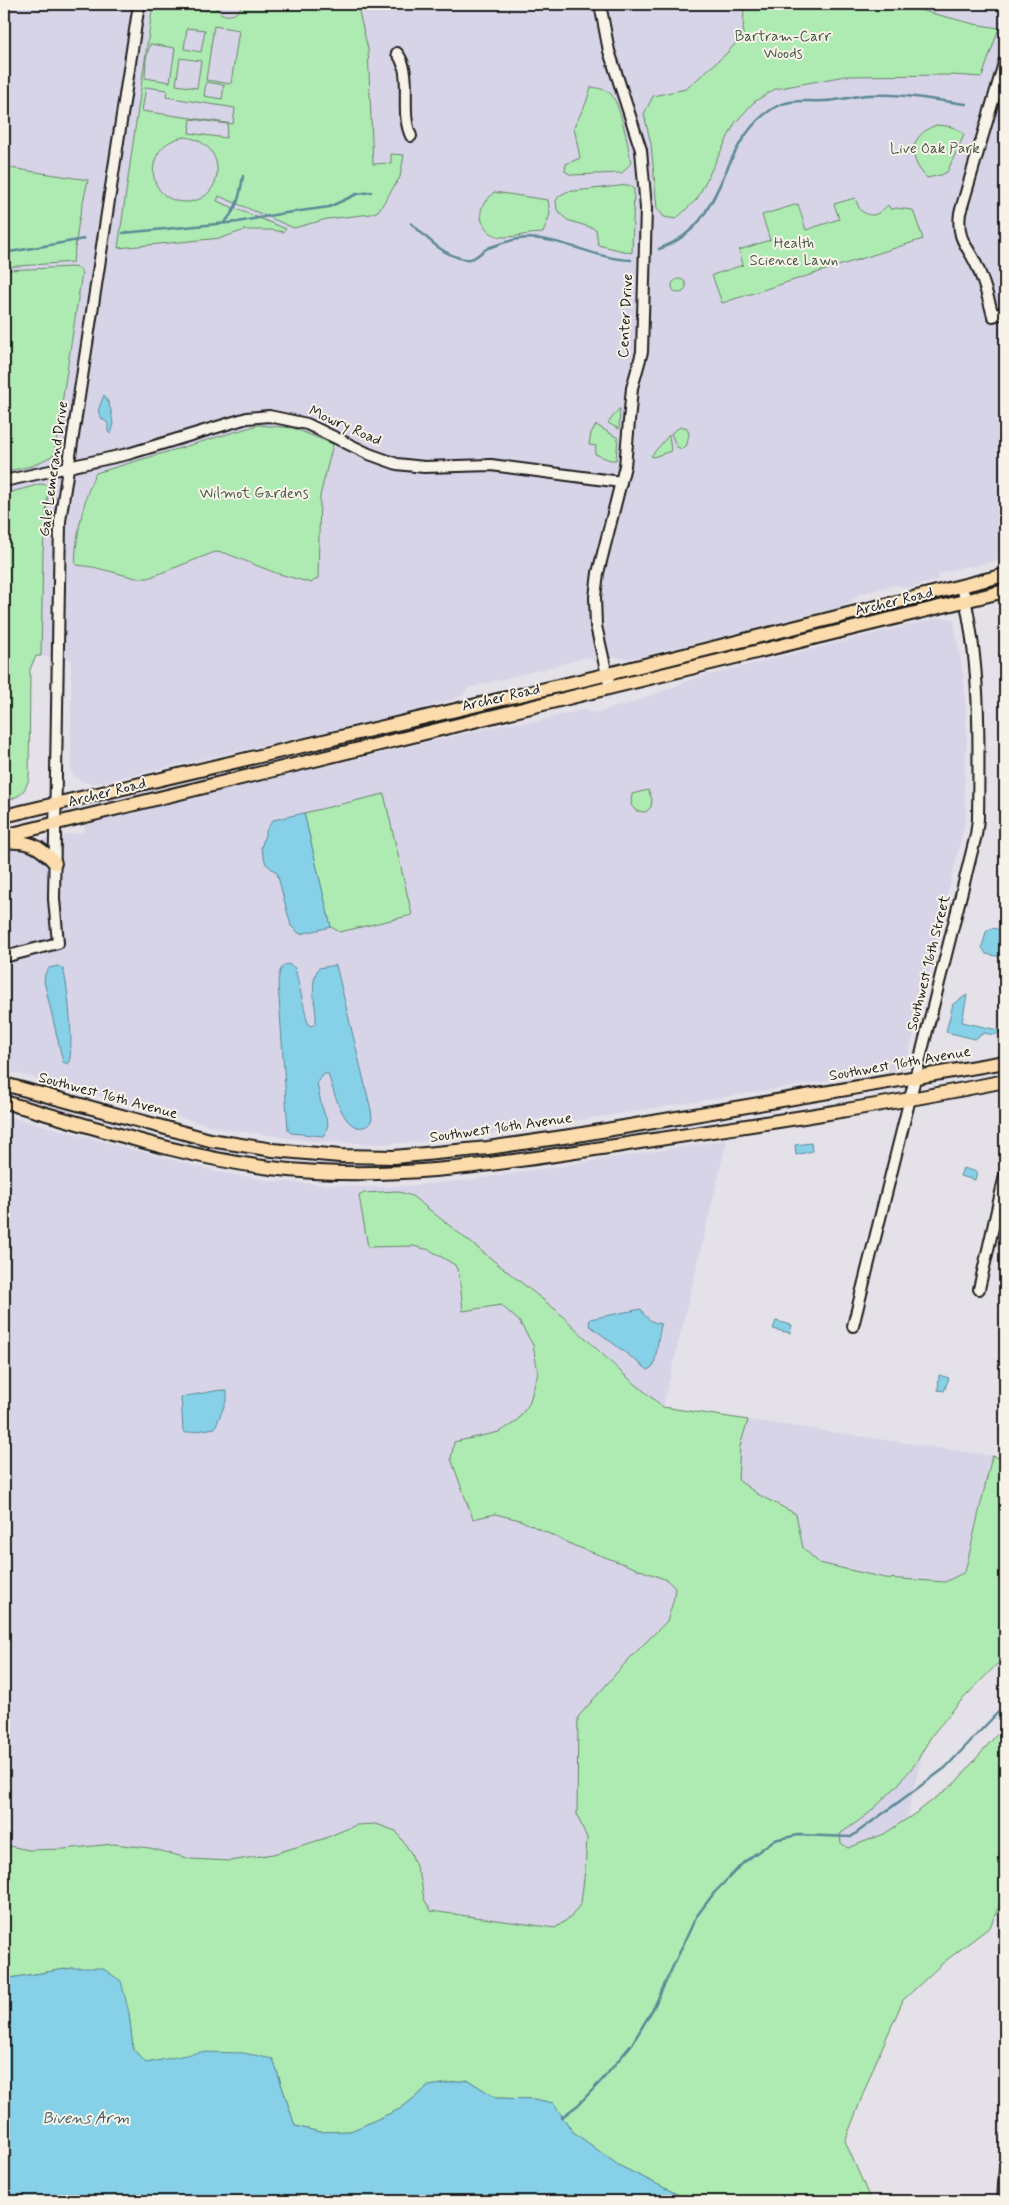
<svg xmlns="http://www.w3.org/2000/svg" width="1009" height="2205" viewBox="0 0 1009 2205" font-family="Mynerve,sans-serif">
	<style>
		.built { fill: #d7d4e8 }
		.green { fill: #aeebb2; stroke: #658467; fill-rule: evenodd }
		.water { fill: #87d1e8; stroke: #5c8996 }
		.lines { fill: none; stroke-linecap: round; stroke-linejoin: round }
		.stream { stroke: #5c8996; stroke-width: 2.5 }
		.minor-casing { stroke: #1c1c1c; stroke-width: 14 }
		.major-casing { stroke: #1c1c1c; stroke-width: 16 }
		.minor { stroke: #f7f3e8; stroke-width: 10 }
		.major { stroke: #fcdcac; stroke-width: 12 }
		.labels { text-anchor: middle; dominant-baseline: central; stroke-width: 4; stroke-linejoin: round; paint-order: stroke }
		.park-label { font-size: 15px; fill: #485a49; stroke: #f7f3e8 }
		.street-label { font-size: 15px; fill: #1c1c1c; stroke: #f7f3e8 }
		.water-label { font-size: 16px; font-style: italic; fill: #415b63; stroke: #f7f3e8 }
	</style>
	<rect width="100%" height="100%" fill="#e4e1e8"/>
	<filter id="ink" filterUnits="userSpaceOnUse"><feTurbulence type="fractalNoise" baseFrequency=".02" numOctaves="2"/><feDisplacementMap in="SourceGraphic" scale="10" xChannelSelector="R" yChannelSelector="G"/><feConvolveMatrix kernelMatrix="1 2 1 2 8 2 1 2 1" color-interpolation-filters="sRGB"/></filter>
	<g filter="url(#ink)">
		<g class="built">
			<path d="M4 4H1005V558L971 567 970 565 938 574V580L910 588 894 585 859 594 845 606 629 659 616 657 593 661 588 657 468 688 462 695 455 699 411 712 93 784 82 781 74 776 71 770V659L36 656 30 669 29 779 25 790 20 797 4 801Z"/>
			<path d="M938 618H951L954 621 964 679 967 738 964 788 966 819 906 1066 903 1069 485 1135 418 1142 382 1144 310 1141 224 1129 4 1070V850L31 851 46 838 85 832 84 826 87 823 262 781 510 723 534 722 585 709 591 713 598 712 632 703 696 678Z"/>
			<path d="M4 1115 218 1172 273 1181 363 1187 406 1186 470 1180 727 1140 663 1407 992 1456 895 1869 691 2201 572 2131 553 2103 534 2099 496 2098 468 2080 280 2085 273 2059H170L72 1968 4 1979Z"/>
		</g>
		<g class="green">
			<path d="M153 4H169L180 8 189 4H196L195 9 207 11 209 4H213L220 13C230 18 239 14 242 4H357L368 49 373 164 391 163V154L404 155 400 177 383 204 378 211 371 214 327 219 294 228 219 196 217 201 286 229 283 232 272 230H245L221 238 118 248ZM214 26 239 30 231 84 206 80ZM187 28 205 30 201 52 184 49ZM150 44 175 48 170 82 145 78 146 59ZM180 58 201 61 197 88 176 85ZM206 82 224 85 222 99 204 96ZM146 87 167 90 166 97 235 108 233 124 142 111ZM191 119 228 124 226 138 189 133ZM185 137C230 142 226 203 184 202 143 200 143 142 185 137Z"/>
			<path d="M744 4H896L974 24 999 28 982 77 952 75 845 76 775 89 754 102 735 123 697 199 676 219 664 217 657 208 651 144 644 114 653 96 686 89 727 53 743 35Z"/>
			<path d="M591 87C597 88 605 89 610 93 620 102 629 149 631 163L622 173 571 175 565 171 566 164 580 158 574 127 586 103Z"/>
			<path d="M936 125C946 126 958 126 964 135L947 172 941 175 927 178C907 158 909 136 936 125Z"/>
			<path d="M4 167 88 180 79 220 73 262 4 267Z"/>
			<path d="M628 185 634 189 632 253 598 245 596 229 567 220 557 210 556 201 559 196 566 192Z"/>
			<path d="M494 192 548 200 550 214 543 233C529 233 517 237 504 237 489 237 477 222 482 207 484 202 490 197 494 192Z"/>
			<path d="M855 198 860 210C873 220 879 213 888 205L891 210 896 208 913 210 923 239 722 303 712 275 743 265 739 250 770 240 762 215 798 204 806 230 839 219 834 204Z"/>
			<path d="M72 267 79 268 82 273 54 455 32 466 4 472V273L7 270Z"/>
			<circle cx="679" cy="286" r="7"/>
			<path d="M619 409H620L619 429 608 423Z"/>
			<path d="M258 425 293 428 333 444 320 496 318 578 311 583 276 573 225 553 215 552 148 578H136L93 567 76 565C73 547 86 488 96 473Z"/>
			<path d="M596 425 618 438 616 460H610L595 454 596 446 589 445 591 433Z"/>
			<path d="M680 427H686L689 433 687 445 681 449 676 446 671 433Z"/>
			<path d="M669 435 671 451 653 457 651 456Z"/>
			<path d="M41 484 46 485 48 490 43 551 41 656H36L30 669 29 779C24 794 19 797 4 801V494Z"/>
			<path d="M648 790 652 799 651 807 646 812 636 811 631 805 632 794Z"/>
			<path d="M384 794 412 915 340 932 331 927 304 813Z"/>
			<path d="M396 1191 412 1196 556 1310 621 1372 663 1407 748 1420 740 1446 738 1480 759 1495 796 1514 803 1548 819 1563 885 1578 945 1582 965 1572 992 1456 1005 1459V1656L958 1704 932 1735 915 1764 897 1786 868 1814 840 1834 841 1843 848 1848 884 1834 916 1813 955 1783 1005 1725V1892L990 1927 944 1962 903 2000 874 2066 845 2141 871 2201H691L618 2165 572 2131 553 2103 534 2099 496 2098 468 2080 429 2086 400 2109 351 2131 320 2132 295 2126 273 2059H170L146 2063 133 2049 129 2013 72 1968 4 1979V1845L29 1850 64 1849 113 1844 150 1848 191 1859 230 1861 273 1854 323 1839 356 1825 376 1824 396 1831 411 1853 421 1880 424 1899 431 1911 555 1928 571 1917 581 1903 585 1870 587 1838 577 1815 578 1717 628 1660 667 1621 673 1602 675 1588 667 1580 575 1546 520 1520 495 1514 473 1519 451 1459 454 1442 499 1432 516 1422 529 1404 538 1373 533 1345 519 1321 501 1305 463 1311 459 1274 455 1265 430 1250 413 1246 368 1247 359 1196 364 1193Z"/>
		</g>
		<g class="water">
			<path d="M104 395C110 402 116 425 111 434L108 432V423L102 419 98 411Z"/>
			<path d="M304 813 331 927 300 934 291 926 277 873 266 864 261 848 266 831 273 820Z"/>
			<path d="M992 928 1005 931V955L1002 957 986 954 982 947 986 932Z"/>
			<path d="M288 964 295 968 307 1020 309 1025 312 1026 316 1023C317 1007 308 982 319 968L336 965 371 1110 372 1119C370 1124 368 1126 363 1127 343 1132 333 1088 328 1074H324L317 1082 321 1104 328 1124 325 1135 323 1136 291 1133 288 1130 278 983C279 975 279 966 288 964Z"/>
			<path d="M58 966 63 969C68 983 75 1052 68 1064L63 1062 44 981 45 974 49 968Z"/>
			<path d="M967 995 962 1022 1002 1031 994 1035 984 1033 975 1039 946 1032 953 1004Z"/>
			<path d="M811 1143 812 1151 796 1155 795 1145Z"/>
			<path d="M963 1168 977 1172 975 1180 960 1176Z"/>
			<path d="M641 1309C645 1318 651 1322 661 1324L654 1366 648 1370 589 1325 590 1319Z"/>
			<path d="M776 1321 792 1325 790 1333 773 1329Z"/>
			<path d="M939 1375 949 1378 944 1391 938 1390Z"/>
			<path d="M221 1390 227 1391V1399L215 1428 185 1433 183 1431 181 1397Z"/>
			<path d="M72 1968H102L121 1981 129 2013 133 2049 146 2063 201 2052 244 2053 273 2059 295 2126 320 2132 351 2131 400 2109 429 2086 468 2080 496 2098 534 2099 553 2103 572 2131 618 2165 691 2201H4V1979Z"/>
		</g>
		<g class="lines">
			<g class="stream">
				<path d="M224 223C238 208 240 195 243 176"/>
				<path d="M411 223C426 237 443 256 465 259 475 261 480 252 488 248 498 244 508 241 518 239 558 234 592 259 631 260"/>
				<path d="M123 233 238 222 279 214 329 207 357 194 371 192"/>
				<path d="M659 249C701 233 710 206 727 169 737 146 751 122 772 109 789 98 805 102 823 101 838 101 853 96 868 95 901 93 934 100 966 104"/>
				<path d="M4 253 84 239"/>
				<path d="M562 2117 578 2105 602 2080 632 2044 654 2007 696 1917 714 1893 743 1863 774 1840 798 1835 851 1837 945 1768 1005 1705"/>
			</g>
			<defs>
				<g id="minor">
					<path d="M600 4 609 51 641 150 646 208 642 352 632 388 625 466 598 573 595 597 596 626 610 688"/>
					<path d="M397 53C414 73 399 111 411 136"/>
					<path d="M1005 60 960 213C956 243 970 246 979 271 985 285 989 301 993 316L1005 312"/>
					<path d="M4 481 128 454 247 418 269 416 307 424 369 454 397 464 424 467 491 465 621 482"/>
					<path d="M4 957 58 943 54 899 60 521 139 4"/>
					<path d="M979 1289 1005 1175"/>
					<path d="M853 1326 976 835 978 819C979 742 981 662 962 586"/>
					<path d="M1003 2201 1005 2169"/>
				</g>
				<g id="major">
					<path d="M4 816 592 678 1005 575"/>
					<path d="M4 836 1005 591"/>
					<path d="M4 842C28 840 39 845 55 863"/>
					<path d="M4 1084 210 1140 273 1150 340 1156 394 1157 488 1148 577 1135 1005 1062"/>
					<path d="M4 1102C92 1126 181 1157 271 1168 400 1184 521 1160 647 1141 767 1123 887 1105 1005 1081"/>
				</g>
			</defs>
			<use href="#minor" class="minor-casing"/>
			<use href="#major" class="major-casing"/>
			<use href="#minor" class="minor"/>
			<use href="#major" class="major"/>
		</g>
	</g>
	<g class="labels">
		<g class="park-label">
			<text x="783" y="37">Bartram-Carr<tspan x="783" dy="17">Woods</tspan></text>
			<text x="935" y="149">Live Oak Park</text>
			<text x="794" y="244">Health<tspan x="794" dy="17">Science Lawn</tspan></text>
			<text x="254" y="494">Wilmot Gardens</text>
		</g>
		<g class="street-label">
			<text transform="translate(626 316) rotate(-87)">Center Drive</text>
			<text transform="translate(345 426) rotate(24)">Mowry Road</text>
			<text transform="translate(54 469) rotate(-82)">Gale Lemerand Drive</text>
			<text transform="translate(894 602) rotate(-14)">Archer Road</text>
			<text transform="translate(501 698) rotate(-13)">Archer Road</text>
			<text transform="translate(107 793) rotate(-14)">Archer Road</text>
			<text transform="translate(929 963) rotate(-76)">Southwest 16th Street</text>
			<text transform="translate(900 1064) rotate(-10)">Southwest 16th Avenue</text>
			<text transform="translate(108 1096) rotate(15)">Southwest 16th Avenue</text>
			<text transform="translate(501 1128) rotate(-8)">Southwest 16th Avenue</text>
		</g>
		<g class="water-label">
			<text x="86" y="2118">Bivens Arm</text>
		</g>
	</g>
	<rect width="1009" height="2205" fill="none" stroke="#f7f3e8" stroke-width="20"/>
	<rect x="10" y="10" width="989" height="2185" fill="none" stroke="#1c1c1c" stroke-width="2" filter="url(#ink)"/>
</svg>
